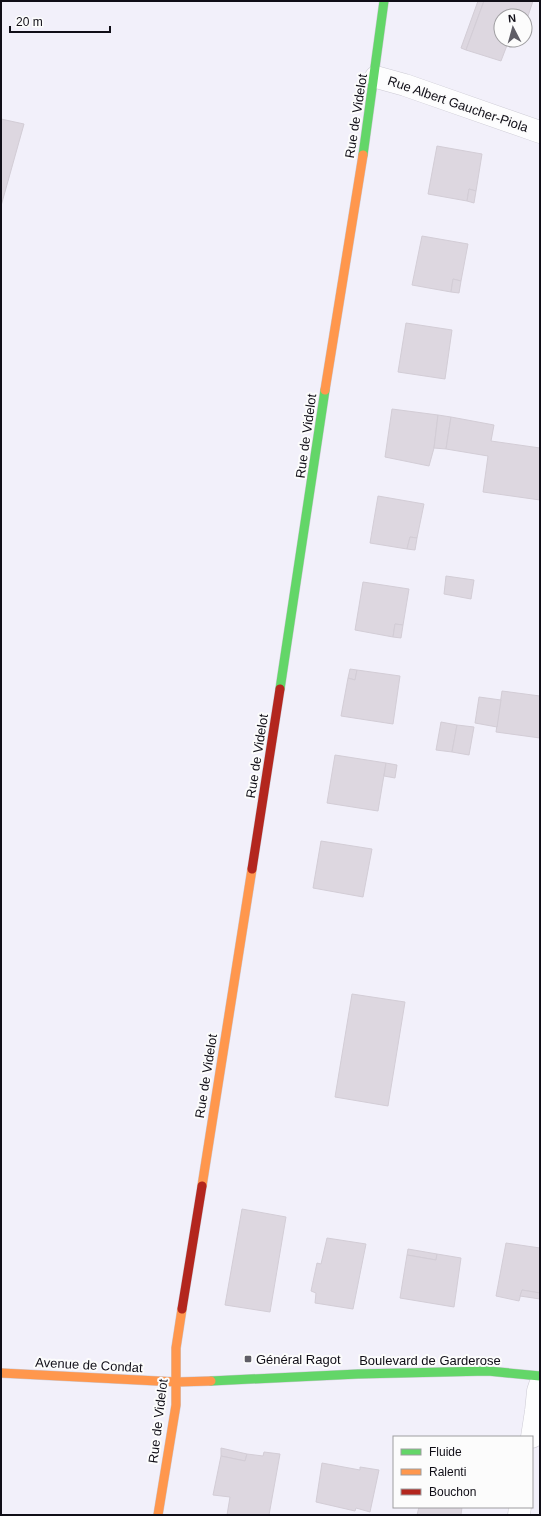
<svg xmlns="http://www.w3.org/2000/svg" width="541" height="1516" viewBox="0 0 541 1516" font-family="Arial,sans-serif">
	<style>
		.building { fill: #ddd7e0; stroke: #d3cdd6 }
		.lines { fill: none; stroke-linecap: round; stroke-linejoin: round }
		.street-casing { stroke: #cdcbd5; stroke-width: 23 }
		.fast-casing { stroke: #cdcbd5; stroke-width: 10 }
		.slow-casing { stroke: #cdcbd5; stroke-width: 10 }
		.jam-casing { stroke: #cdcbd5; stroke-width: 10 }
		.street { stroke: #fdfdfe; stroke-width: 22 }
		.fast { stroke: #63d668; stroke-width: 9 }
		.slow { stroke: #ff974d; stroke-width: 9 }
		.jam { stroke: #b3261e; stroke-width: 9 }
		.poi-dot { fill: #5f5d66; stroke: #fcfcfc; stroke-width: 1.5 }
		.labels { text-anchor: middle; dominant-baseline: central; stroke-width: 4; stroke-linejoin: round; paint-order: stroke }
		.street-label { font-size: 13px; fill: #100e17; stroke: #fcfcfc }
		.poi-label { font-size: 13px; fill: #100e17; stroke: #fcfcfc; text-anchor: start }
	</style>
	<rect width="100%" height="100%" fill="#f2f0fa"/>
	<g class="building">
		<path d="M478 1H484L466 50 461 48Z"/>
		<path d="M484 1H533L527 19 525 18V16H501V40H509L501 61 466 50Z"/>
		<path d="M1 119 24 124 1 206Z"/>
		<path d="M437 146 482 154 476 191 469 189 467 201 428 194Z"/>
		<path d="M469 189 476 191 474 203 467 201Z"/>
		<path d="M422 236 468 244 461 281 453 279 451 292 412 285Z"/>
		<path d="M453 279 461 281 459 293 451 292Z"/>
		<path d="M406 323 452 330 445 379 398 372Z"/>
		<path d="M392 409 438 415 434 448 429 466 385 457Z"/>
		<path d="M438 415 451 417 446 449 434 448Z"/>
		<path d="M451 417 494 425 491 441 540 448V500L483 492 488 456 446 449Z"/>
		<path d="M378 496 424 504 417 538 410 537 407 549 370 543Z"/>
		<path d="M410 537 417 538 415 550 407 549Z"/>
		<path d="M446 576 474 580 471 599 444 594Z"/>
		<path d="M363 582 409 589 403 625 395 624 393 637 355 630Z"/>
		<path d="M395 624 403 625 401 638 393 637Z"/>
		<path d="M350 669 357 670 355 680 348 678Z"/>
		<path d="M357 670 400 676 393 724 341 716 348 678 355 680Z"/>
		<path d="M502 691 540 696V738L496 732Z"/>
		<path d="M479 697 501 700 497 727 475 723Z"/>
		<path d="M441 722 457 725 452 752 436 750Z"/>
		<path d="M457 725 474 727 469 755 452 752Z"/>
		<path d="M335 755 386 763 378 811 327 803Z"/>
		<path d="M386 763 397 765 395 778 384 776Z"/>
		<path d="M321 841 372 849 363 897 313 888Z"/>
		<path d="M352 994 405 1002 388 1106 335 1097Z"/>
		<path d="M242 1209 286 1217 270 1312 225 1305Z"/>
		<path d="M327 1238 366 1244 353 1309 315 1303 316 1293 311 1291 317 1263 321 1264Z"/>
		<path d="M506 1243 540 1248V1293L522 1290 519 1301 496 1296Z"/>
		<path d="M408 1249 437 1254 436 1260 407 1255Z"/>
		<path d="M437 1254 461 1258 454 1307 400 1298 407 1255 436 1260Z"/>
		<path d="M522 1290 540 1293V1299L520 1296Z"/>
		<path d="M221 1448 247 1454 245 1461 221 1456Z"/>
		<path d="M264 1452 280 1454 269 1515H227L230 1497 213 1495 221 1456 245 1461 247 1454 263 1456Z"/>
		<path d="M322 1463 360 1470V1467L379 1470 370 1512 356 1508 355 1511 316 1502Z"/>
		<path d="M419 1507H462L461 1515H417Z"/>
	</g>
	<g class="lines">
		<defs>
			<g id="street">
				<path d="M376 77 405 85 540 132"/>
				<path d="M532 1437 536 1411 538 1391 540 1385"/>
				<path d="M519 1515 520 1507"/>
			</g>
			<g id="fast">
				<path d="M363 155 384 1"/>
				<path d="M280 689 325 390"/>
				<path d="M211 1381 358 1374 488 1371 540 1376"/>
			</g>
			<g id="slow">
				<path d="M325 390 363 155"/>
				<path d="M202 1186 252 869"/>
				<path d="M1 1373 177 1382 211 1381"/>
				<path d="M158 1515 176 1405V1348L182 1309"/>
			</g>
			<g id="jam">
				<path d="M252 869 280 689"/>
				<path d="M182 1309 202 1186"/>
			</g>
		</defs>
		<use href="#street" class="street-casing"/>
		<use href="#fast" class="fast-casing"/>
		<use href="#slow" class="slow-casing"/>
		<use href="#jam" class="jam-casing"/>
		<use href="#street" class="street"/>
		<use href="#fast" class="fast"/>
		<use href="#slow" class="slow"/>
		<use href="#jam" class="jam"/>
	</g>
	<rect class="poi-dot" x="244" y="1355" width="8" height="8" rx="2"/>
	<g class="labels">
		<g class="street-label">
			<text transform="translate(458 104) rotate(19)">Rue Albert Gaucher-Piola</text>
			<text transform="translate(356 116) rotate(-81)">Rue de Videlot</text>
			<text transform="translate(306 436) rotate(-82)">Rue de Videlot</text>
			<text transform="translate(257 756) rotate(-81)">Rue de Videlot</text>
			<text transform="translate(206 1076) rotate(-81)">Rue de Videlot</text>
			<text x="430" y="1360">Boulevard de Garderose</text>
			<text transform="translate(89 1365) rotate(3)">Avenue de Condat</text>
			<text transform="translate(158 1421) rotate(-83)">Rue de Videlot</text>
		</g>
		<g class="poi-label">
			<text x="256" y="1359">Général Ragot</text>
		</g>
	</g>
	<rect width="541" height="1516" fill="none" stroke="#100e17" stroke-width="4"/>
	<rect x="393" y="1436" width="140" height="72" fill="#fcfcfc" stroke="#9e9da0"/>
	<rect x="401" y="1449" width="20" height="6" fill="#63d668" stroke="#9e9da0"/>
	<text x="429" y="1456" font-size="12" fill="#100e17">Fluide</text>
	<rect x="401" y="1469" width="20" height="6" fill="#ff974d" stroke="#9e9da0"/>
	<text x="429" y="1476" font-size="12" fill="#100e17">Ralenti</text>
	<rect x="401" y="1489" width="20" height="6" fill="#b3261e" stroke="#9e9da0"/>
	<text x="429" y="1496" font-size="12" fill="#100e17">Bouchon</text>
	<g transform="translate(513 28) rotate(354)"><circle r="19" fill="#fcfcfc" stroke="#9e9da0"/>
	<path d="M0-3L7 15L0 10L-7 15Z" fill="#5f5d66"/>
	<text y="-6" font-size="11" font-weight="bold" text-anchor="middle" fill="#100e17">N</text>
	</g>
	<path d="M10 26v6h100v-6" fill="none" stroke="#100e17" stroke-width="2"/>
	<text x="16" y="26" font-size="12" fill="#100e17" stroke="#fcfcfc" stroke-width="3" paint-order="stroke">20 m</text>
</svg>
